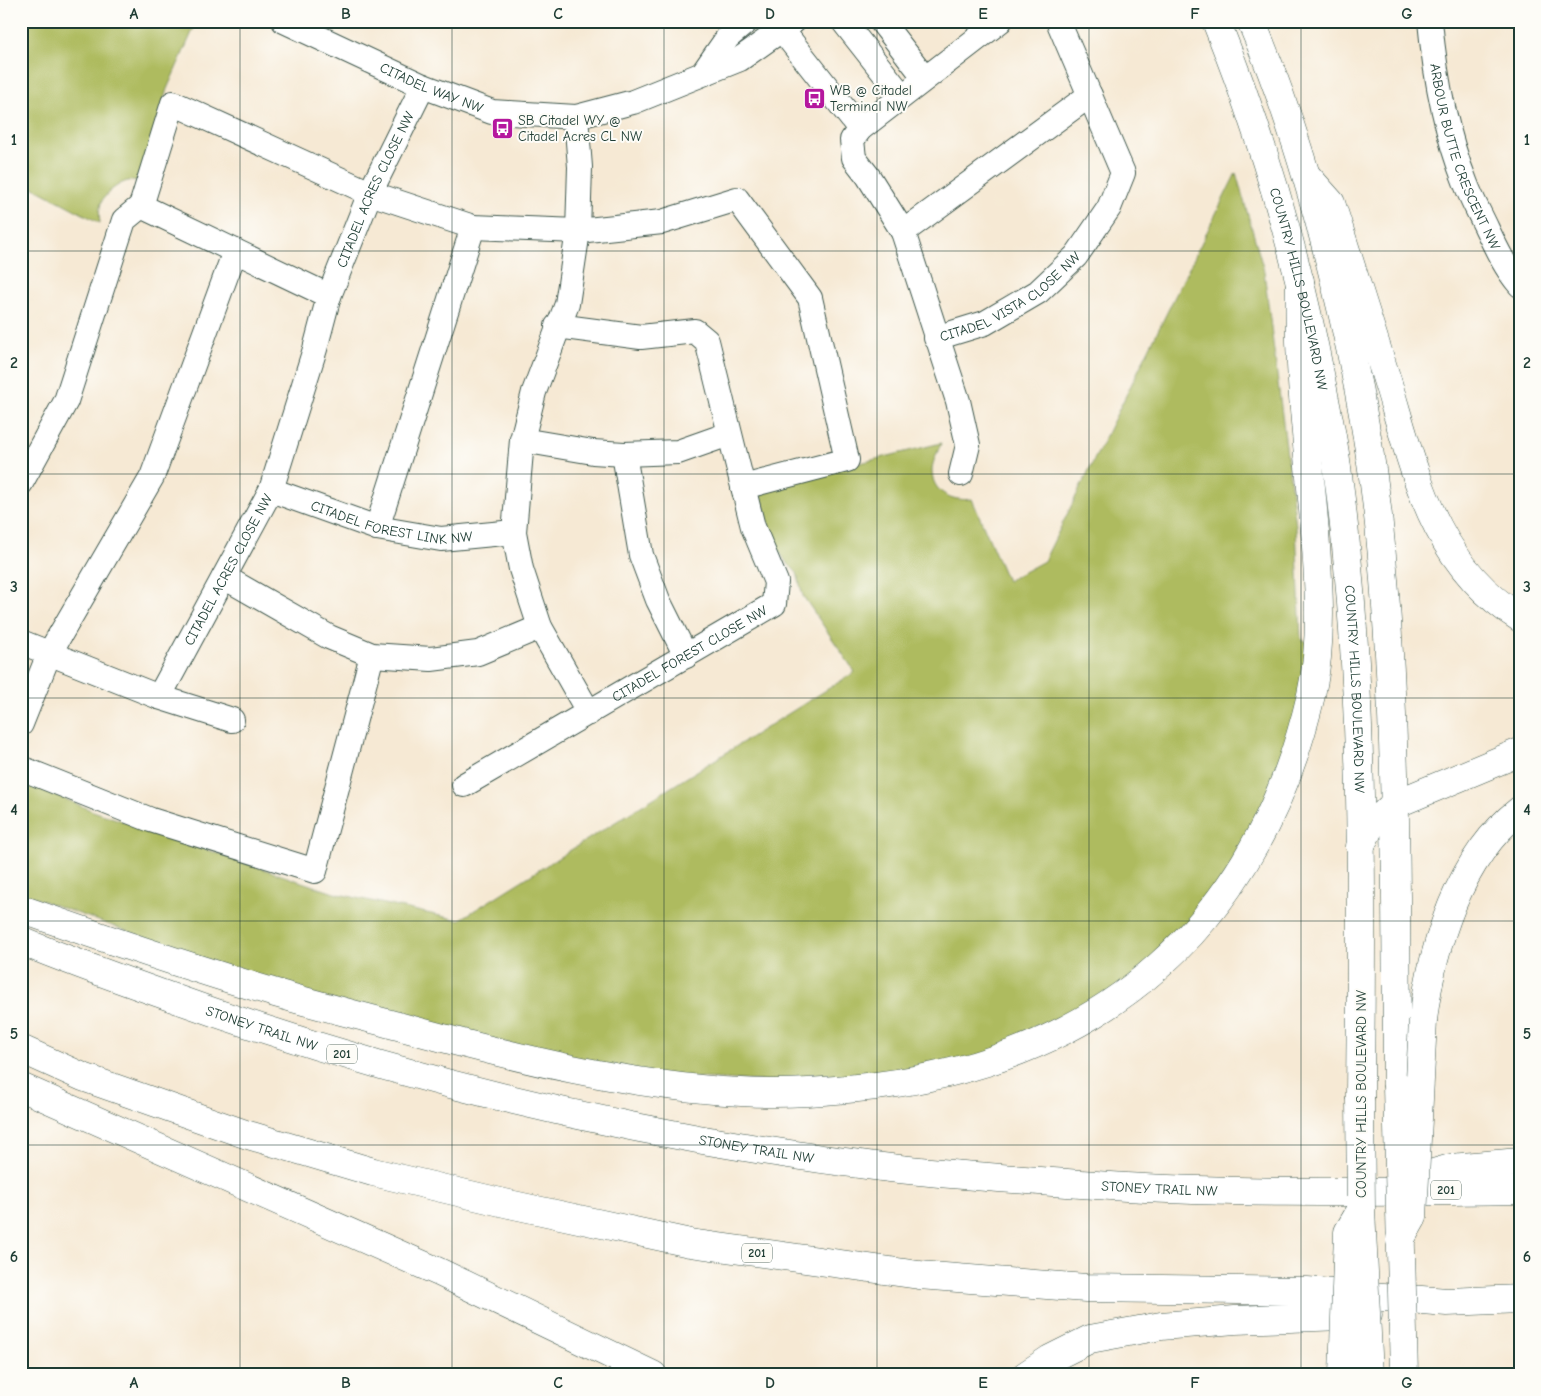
<svg xmlns="http://www.w3.org/2000/svg" width="1541" height="1396" viewBox="0 0 1541 1396" font-family="'Comic Neue',sans-serif">
	<style>
		.green { fill: #aebb5e; stroke: #667c49 }
		.lines { fill: none; stroke-linecap: round; stroke-linejoin: round }
		.minor-casing { stroke: #3f574c; stroke-width: 26 }
		.major-casing { stroke: #3f574c; stroke-width: 29 }
		.highway-casing { stroke: #3f574c; stroke-width: 29 }
		.minor { stroke: #fff; stroke-width: 24 }
		.major { stroke: #fff; stroke-width: 28 }
		.highway { stroke: #fff; stroke-width: 28 }
		.major-bridge-casing { stroke: #3f574c; stroke-width: 29; stroke-linecap: butt }
		.highway-bridge-casing { stroke: #3f574c; stroke-width: 29; stroke-linecap: butt }
		.major-bridge { stroke: #fff; stroke-width: 28 }
		.highway-bridge { stroke: #fff; stroke-width: 28 }
		.grid { fill: none; stroke: #1f3d34; stroke-width: 1; stroke-opacity: 0.55 }
		.labels { text-anchor: middle; dominant-baseline: central; stroke-width: 4; stroke-linejoin: round; paint-order: stroke }
		.shield { fill: #fdfcf7; stroke: #62766e; stroke-width: 1 }
		.shield-label { font-size: 12px; font-weight: bold; fill: #1f3d34 }
		.street-label { font-size: 14px; fill: #1f3d34; stroke: #fdfcf7 }
		.poi-label { font-size: 14px; fill: #1f3d34; stroke: #fdfcf7; text-anchor: start }
		.neatline { fill: none; stroke: #1f3d34; stroke-width: 2 }
		.grid-label { font-size: 16px; text-anchor: middle; font-weight: bold; fill: #1f3d34 }
	</style>
	<rect width="100%" height="100%" fill="#fdfcf7"/>
	<filter id="ink" filterUnits="userSpaceOnUse"><feTurbulence type="fractalNoise" baseFrequency=".02" numOctaves="2"/><feDisplacementMap in="SourceGraphic" scale="10" xChannelSelector="R" yChannelSelector="G"/><feConvolveMatrix kernelMatrix="1 2 1 2 8 2 1 2 1" color-interpolation-filters="sRGB"/></filter>
	<filter id="wash" filterUnits="userSpaceOnUse"><feTurbulence type="fractalNoise" baseFrequency=".0096" numOctaves="4" result="noise"/><feDisplacementMap in="SourceGraphic" scale="20" xChannelSelector="R" yChannelSelector="G"/><feGaussianBlur stdDeviation="1.12" result="paint"/><feColorMatrix in="noise" values="0 0 0 0 0 0 0 0 0 0 0 0 0 0 0 0 0 1.4 0 .05"/><feComposite in="paint" operator="in"/></filter>
	<g filter="url(#wash)">
		<rect width="100%" height="100%" fill="#f6e9d4"/>
		<g class="green">
			<path d="M21 21H197L167 89 140 182C128 175 106 191 101 203 99 210 99 216 100 223L21 181Z"/>
			<path d="M1236 173 1264 271 1296 526 1301 639 1309 643 1296 733 1227 883 1144 974 1057 1030 955 1066 841 1085 638 1075 291 990 21 893V780L93 811 334 893 459 920 855 672 803 596 797 573 786 562 773 542 759 488 941 443C938 452 933 460 932 469 931 493 953 502 972 499L1007 581 1044 561Z"/>
		</g>
	</g>
	<g filter="url(#ink)">
		<g class="lines">
			<defs>
				<g id="minor">
					<path id="s1" d="M284 21 423 86 492 112 576 117 633 102 740 59 794 21"/>
					<path d="M843 21 902 96"/>
					<path d="M881 21 925 78"/>
					<path id="s2" d="M1430 21C1435 75 1446 134 1466 184 1472 200 1480 214 1487 229 1496 248 1506 269 1520 285"/>
					<path d="M782 30 860 129"/>
					<path d="M703 73 728 37 747 21"/>
					<path d="M576 117 580 167 578 231 567 304 534 392 522 440 514 532 521 569 540 627 589 713"/>
					<path d="M141 206 173 103 370 193 473 227 578 231 662 222 737 199 810 298 847 460 743 487"/>
					<path d="M903 232 1090 95"/>
					<path id="s3" d="M936 338 985 323 1038 292 1076 256 1109 208 1123 173 1058 21"/>
					<path d="M522 440 593 452 624 454 678 452 729 434"/>
					<path d="M624 454 641 555 658 600 686 656"/>
					<path d="M961 474 968 445 958 401 903 232 868 176 854 158 852 140 860 129 1000 21"/>
					<path d="M21 483 66 401 124 220 141 206 329 296"/>
					<path id="s4" d="M271 490 377 528 441 539 514 532"/>
					<path d="M377 528 473 227"/>
					<path d="M224 577 329 637 372 655 431 659 478 653 540 627"/>
					<path d="M21 642 159 697 232 720"/>
					<path id="s5" d="M159 697 271 490 315 349 329 296 370 193 423 86"/>
					<path d="M21 724 49 654 152 477 235 251"/>
					<path d="M21 768 151 820 315 871 372 655"/>
					<path id="s6" d="M464 785 774 604 776 582 753 527 707 341 695 331 641 337 557 326"/>
				</g>
				<g id="major">
					<path id="s7" d="M1216 21C1263 138 1297 255 1321 379 1326 406 1332 433 1336 460 1365 671 1362 884 1360 1097"/>
					<path d="M1251 21C1282 93 1305 167 1325 243 1349 335 1369 430 1379 525 1398 711 1396 898 1397 1085"/>
				</g>
				<g id="highway">
					<path d="M1307 176 1331 203C1350 262 1368 321 1387 380 1415 471 1432 563 1520 618"/>
					<path d="M1360 847 1370 827 1393 805 1520 752"/>
					<path d="M21 909C103 938 186 966 269 991 315 1005 362 1016 409 1029 517 1058 628 1086 741 1092 786 1095 831 1091 876 1086 1106 1057 1258 922 1311 695 1323 642 1319 586 1315 532 1308 448 1297 365 1300 281"/>
					<path id="s8" d="M21 941C69 961 117 978 165 995 397 1079 637 1137 882 1167 948 1175 1015 1179 1081 1184 1227 1195 1374 1192 1520 1190"/>
					<path d="M1423 1020C1432 947 1459 857 1520 810"/>
					<path d="M21 1049 83 1077 245 1134 373 1172 509 1204 690 1243 919 1275 1086 1288 1307 1291 1447 1302 1520 1299"/>
					<path d="M21 1087 439 1272 653 1375"/>
					<path d="M1406 1181 1451 1168 1520 1162"/>
					<path d="M1026 1375 1050 1359 1090 1339 1161 1326 1235 1320 1368 1315"/>
				</g>
			</defs>
			<use href="#minor" class="minor-casing"/>
			<use href="#major" class="major-casing"/>
			<use href="#highway" class="highway-casing"/>
			<use href="#minor" class="minor"/>
			<use href="#major" class="major"/>
			<use href="#highway" class="highway"/>
			<defs>
				<g id="major-bridge">
					<path d="M1397 1085 1404 1375"/>
					<path d="M1360 1097 1361 1210 1369 1375"/>
				</g>
				<g id="highway-bridge">
					<path d="M1400 1240 1413 1217 1423 1020"/>
					<path d="M1343 1375 1348 1232 1361 1210"/>
				</g>
			</defs>
			<use href="#major-bridge" class="major-bridge-casing"/>
			<use href="#highway-bridge" class="highway-bridge-casing"/>
			<use href="#major-bridge" class="major-bridge"/>
			<use href="#highway-bridge" class="highway-bridge"/>
		</g>
	</g>
	<path class="grid" d="M240 21V1375M452 21V1375M664 21V1375M877 21V1375M1089 21V1375M1301 21V1375M21 251H1520M21 474H1520M21 698H1520M21 921H1520M21 1145H1520"/>
	<defs>
		<symbol id="bus-square" viewBox="-11 -11 22 22"><rect x="-9" y="-9" width="18" height="18" rx="4" fill="#b5179e" stroke="#fdfcf7"/><path d="M-5-6H5V4H4V6H2V4H-2V6H-4V4H-5ZM-3.5-4V0h7V-4ZM-3.5 1.2v1.5H-2V1.2ZM2 1.2v1.5H3.5V1.2Z" fill="#fff"/></symbol>
	</defs>
	<g fill-rule="evenodd">
		<use href="#bus-square" x="802" y="86" width="25" height="25"/>
		<use href="#bus-square" x="490" y="116" width="25" height="25"/>
	</g>
	<g class="labels">
		<g class="shield">
			<rect x="327" y="1044.5" width="30" height="19" rx="4"/>
			<rect x="1431" y="1180.5" width="30" height="19" rx="4"/>
			<rect x="742" y="1243.5" width="30" height="19" rx="4"/>
		</g>
		<g class="shield-label">
			<text x="342" y="1054">201</text>
			<text x="1446" y="1190">201</text>
			<text x="757" y="1253">201</text>
		</g>
		<g class="street-label">
			<text stroke="none"><textPath href="#s1" startOffset="162">CITADEL WAY NW</textPath></text>
			<text stroke="none"><textPath href="#s2" startOffset="141">ARBOUR BUTTE CRESCENT NW</textPath></text>
			<text stroke="none"><textPath href="#s5" startOffset="554">CITADEL ACRES CLOSE NW</textPath></text>
			<text stroke="none"><textPath href="#s7" startOffset="281">COUNTRY HILLS BOULEVARD NW</textPath></text>
			<text stroke="none"><textPath href="#s3" startOffset="86">CITADEL VISTA CLOSE NW</textPath></text>
			<text stroke="none"><textPath href="#s4" startOffset="126">CITADEL FOREST LINK NW</textPath></text>
			<text stroke="none"><textPath href="#s5" startOffset="145">CITADEL ACRES CLOSE NW</textPath></text>
			<text stroke="none"><textPath href="#s6" startOffset="261">CITADEL FOREST CLOSE NW</textPath></text>
			<text stroke="none"><textPath href="#s7" startOffset="686">COUNTRY HILLS BOULEVARD NW</textPath></text>
			<text stroke="none"><textPath href="#s8" startOffset="256">STONEY TRAIL NW</textPath></text>
			<text transform="translate(1361 1094) rotate(-90)">COUNTRY HILLS BOULEVARD NW</text>
			<text stroke="none"><textPath href="#s8" startOffset="766">STONEY TRAIL NW</textPath></text>
			<text stroke="none"><textPath href="#s8" startOffset="1171">STONEY TRAIL NW</textPath></text>
		</g>
		<g class="poi-label">
			<text x="830" y="90">WB @ Citadel<tspan x="830" dy="16">Terminal NW</tspan></text>
			<text x="518" y="120">SB Citadel WY @<tspan x="518" dy="16">Citadel Acres CL NW</tspan></text>
		</g>
	</g>
	<rect width="1541" height="1396" fill="none" stroke="#fdfcf7" stroke-width="55"/>
	<rect x="28" y="28" width="1486" height="1340" class="neatline"/>
	<g class="grid-label">
		<text x="134" y="19">A</text>
		<text x="346" y="19">B</text>
		<text x="558" y="19">C</text>
		<text x="770" y="19">D</text>
		<text x="983" y="19">E</text>
		<text x="1195" y="19">F</text>
		<text x="1407" y="19">G</text>
		<text x="14" y="145">1</text>
		<text x="1527" y="145">1</text>
		<text x="14" y="368">2</text>
		<text x="1527" y="368">2</text>
		<text x="14" y="592">3</text>
		<text x="1527" y="592">3</text>
		<text x="14" y="815">4</text>
		<text x="1527" y="815">4</text>
		<text x="14" y="1039">5</text>
		<text x="1527" y="1039">5</text>
		<text x="14" y="1262">6</text>
		<text x="1527" y="1262">6</text>
		<text x="134" y="1388">A</text>
		<text x="346" y="1388">B</text>
		<text x="558" y="1388">C</text>
		<text x="770" y="1388">D</text>
		<text x="983" y="1388">E</text>
		<text x="1195" y="1388">F</text>
		<text x="1407" y="1388">G</text>
	</g>
</svg>
